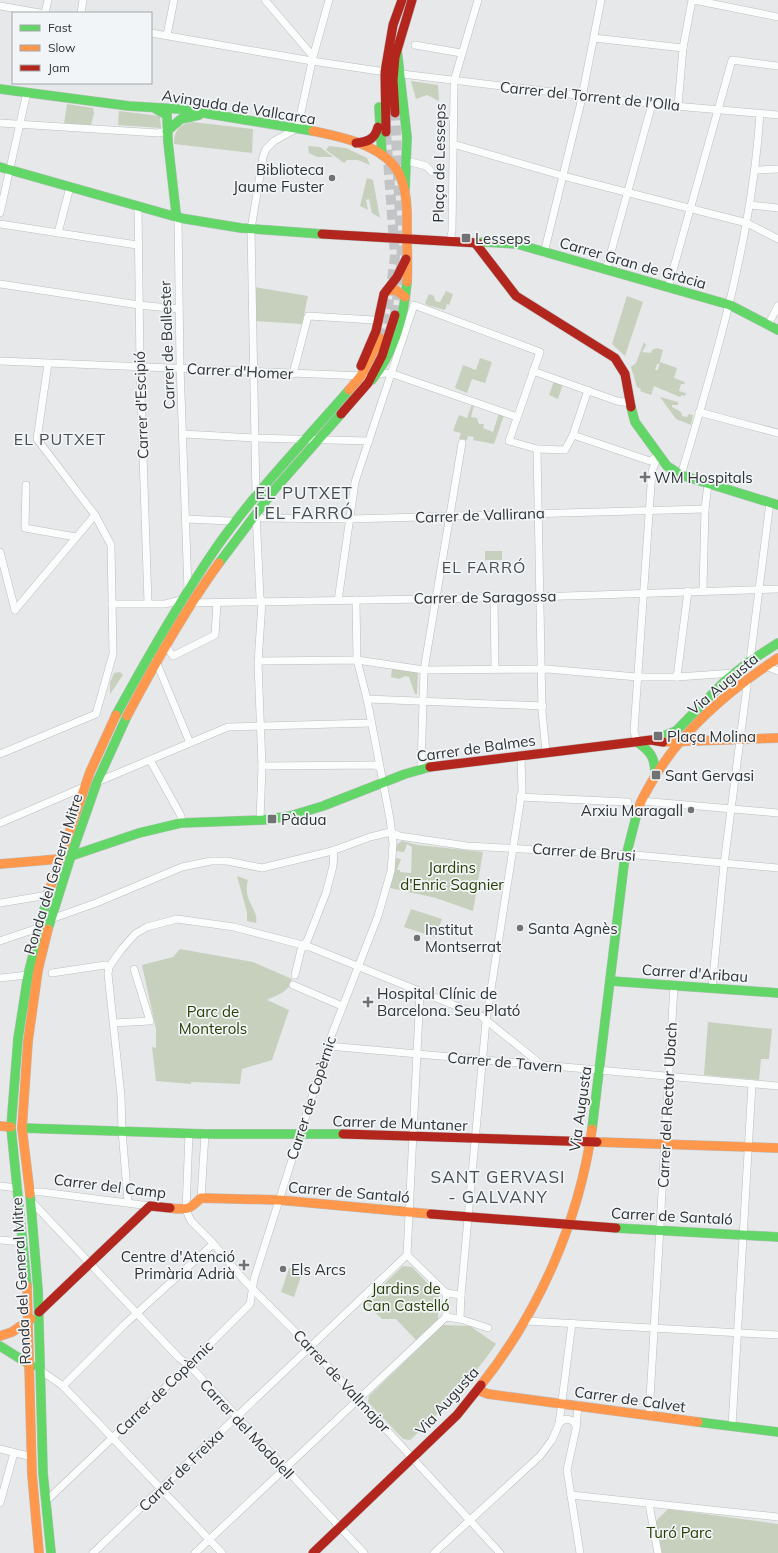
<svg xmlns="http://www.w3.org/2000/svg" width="778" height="1553" viewBox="0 0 778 1553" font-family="Mulish,sans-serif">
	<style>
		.green { fill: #c6d0bd }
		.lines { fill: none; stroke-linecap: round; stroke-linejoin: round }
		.primary-tunnel { stroke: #c2c4c5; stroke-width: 10; stroke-dasharray: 10 5; stroke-linecap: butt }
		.street-casing { stroke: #bcbdbf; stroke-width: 8 }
		.fast-casing { stroke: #bcbdbf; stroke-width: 10 }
		.slow-casing { stroke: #bcbdbf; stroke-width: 10 }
		.jam-casing { stroke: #bcbdbf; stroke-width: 10 }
		.street { stroke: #fbfcfc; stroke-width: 7 }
		.fast { stroke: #63d668; stroke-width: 9 }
		.slow { stroke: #ff974d; stroke-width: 9 }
		.jam { stroke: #b3261e; stroke-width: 9 }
		.poi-dot { fill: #707273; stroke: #f2f5f8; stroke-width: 1.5 }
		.labels { text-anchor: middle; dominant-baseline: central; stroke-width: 3.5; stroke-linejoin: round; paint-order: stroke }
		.street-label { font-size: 15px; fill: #303233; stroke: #f2f5f8 }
		.poi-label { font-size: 15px; fill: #303233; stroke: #f2f5f8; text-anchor: start }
		.park-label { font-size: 15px; fill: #283e02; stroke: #f2f5f8 }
		.neighbourhood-label { font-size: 16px; letter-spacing: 1px; fill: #4a4d4f; stroke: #f2f5f8 }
		.quarter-label { font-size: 17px; letter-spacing: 1px; fill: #4a4d4f; stroke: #f2f5f8 }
	</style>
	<rect width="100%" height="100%" fill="#e6e8ea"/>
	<g class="green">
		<path d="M411 81 438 85 439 101 427 95 416 99Z"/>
		<path d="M67 104 93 108 94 113 91 125 64 124Z"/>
		<path d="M119 111 160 116 161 128 118 125Z"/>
		<path d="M192 122 253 129 252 153 174 144C174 131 179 124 192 122Z"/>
		<path d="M308 146 320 147 333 157H317L309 153Z"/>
		<path d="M329 146 346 148 367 158 370 165 358 160H347L344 163 326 150Z"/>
		<path d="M367 178 373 180 380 218 372 213 369 199 366 200 368 210 360 206Z"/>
		<path d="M254 287 308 296 302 324 255 321Z"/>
		<path d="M446 291 453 294 449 305 447 304 445 310 427 305 425 303 429 294 434 296 435 301 440 302Z"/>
		<path d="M627 296 643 302 625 356 612 344Z"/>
		<path d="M644 342 646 345 642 352 651 353 652 350 657 348 663 350 659 364H657L655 370H658L660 362 677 368 674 378 685 382 684 384H681L679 391 686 393 685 396 682 395 680 397 654 386 651 395 640 391 641 389 637 387 631 367 636 363Z"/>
		<path d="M480 358 492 362 485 383 472 379 467 393 455 388 463 365 476 370Z"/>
		<path d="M554 381 563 384 558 399 549 395Z"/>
		<path d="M660 397 678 402V405H672V407L681 412 682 416 687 417 689 414 693 415 691 425 676 419Z"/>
		<path d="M472 404 474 405 471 417 477 418 479 424H484L483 428 493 432 499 413 504 415 494 444 473 440 474 437 468 436 467 440 459 439 461 433 453 431 459 415 467 418Z"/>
		<rect x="485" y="551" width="17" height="9"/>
		<path d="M392 668 418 672 417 694H415L409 677 405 676 399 679 391 677Z"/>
		<path d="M120 672 123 675 110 694V683L114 673Z"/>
		<path d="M402 841 418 845 483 852 473 911 436 898 390 888 396 858 401 859 397 870H400V872L411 873 412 847 407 844 404 852 396 851V845Z"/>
		<path d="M237 876 248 880C242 901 259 909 256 923L247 921V912Z"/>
		<path d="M411 909 442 919 435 937 404 927Z"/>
		<path d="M180 949 253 962 292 979C289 992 279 994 267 1000L289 1010 272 1060 242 1069 240 1084 191 1082V1084L156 1081 152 1047 156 1048V1029L142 965 173 957Z"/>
		<path d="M708 1022 772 1029 769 1059H761L759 1080 704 1075Z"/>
		<path d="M403 1266 412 1267 439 1295 438 1319 416 1340 396 1319H382L365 1302Z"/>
		<path d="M289 1268 302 1273 294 1297 281 1292Z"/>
		<path d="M443 1325 470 1326 496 1344C471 1380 442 1411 410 1440L403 1439 368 1402 369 1396Z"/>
		<path d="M668 1509 778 1524V1553H660L655 1522Z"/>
	</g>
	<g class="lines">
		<g class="primary-tunnel">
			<path d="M395 315 402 259 395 113"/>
			<path d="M380 338 390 296 395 256 386 132"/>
		</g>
		<defs>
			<g id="street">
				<path d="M265 0 311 54"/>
				<path d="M694 0 778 17"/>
				<path d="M0 6 40 13"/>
				<path d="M45 13 48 0"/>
				<path d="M81 13 83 0"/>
				<path d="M151 33 312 61 379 71"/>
				<path d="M167 35 174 0"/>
				<path d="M594 38 683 48"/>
				<path d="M415 45 461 53"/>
				<path d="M402 74 652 104 778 115"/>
				<path d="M454 81 478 0"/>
				<path d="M678 106 683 48 692 0"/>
				<path d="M0 123 158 133 167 131"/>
				<path d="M453 144 567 177 747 223 778 239"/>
				<path d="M411 162 426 166 432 172"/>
				<path d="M755 170C763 170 770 169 778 169"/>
				<path d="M750 205 778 208"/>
				<path d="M138 206 140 366 148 603"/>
				<path d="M0 213 27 92"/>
				<path d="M178 217 180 365 188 590"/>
				<path d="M0 224 137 245"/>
				<path d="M58 233 70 187"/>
				<path d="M450 241 452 231 454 86"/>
				<path d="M544 253 581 102 601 0"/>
				<path d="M606 270 652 104"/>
				<path d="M0 284 139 305 179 309"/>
				<path d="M668 288 732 60 778 66"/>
				<path d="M768 325 778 306"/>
				<path d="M0 361 364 376"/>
				<path d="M533 371 617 401 630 403"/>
				<path d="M293 374 308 316 374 320 378 323"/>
				<path d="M375 375 384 373 393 374 517 417"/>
				<path d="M699 412 778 433"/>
				<path d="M184 434 254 438 369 441"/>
				<path d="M573 435 650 461 657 456"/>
				<path d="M537 449 542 711 546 752"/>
				<path d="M681 475C717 355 752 238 760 113"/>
				<path d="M26 485 25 528 76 537"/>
				<path d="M256 497 251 229 263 157 266 149 274 141 294 130 298 126 313 57 329 0"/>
				<path d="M256 513 261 518 350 519 705 509"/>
				<path d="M256 513 260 598 262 601 258 663 262 766 260 820"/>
				<path d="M187 519 229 521"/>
				<path d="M0 552 15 610"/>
				<path d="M703 589 705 509 708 484"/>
				<path d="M494 599 495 667"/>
				<path d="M338 601 355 482 414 305 540 352 509 441 537 449 565 450 573 435 588 390"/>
				<path d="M191 603 535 597 778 589"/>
				<path d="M112 604H165L181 600"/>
				<path d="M15 610 95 515"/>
				<path d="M165 645 173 656 215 635 217 603"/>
				<path d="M156 661 190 743"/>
				<path d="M259 661 357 660 424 670 547 669 637 677H677L734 673"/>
				<path d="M750 661 770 502"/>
				<path d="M766 666 778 671"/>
				<path d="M677 677 688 591"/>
				<path d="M367 699 543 706"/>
				<path d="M637 742 634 731 652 471 658 456"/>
				<path d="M0 754 96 714 113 654 111 545 95 515 37 439 48 364"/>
				<path d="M150 760 181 816 182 823"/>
				<path d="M262 766 375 765 379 767"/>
				<path d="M421 768 424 670 462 443"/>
				<path d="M97 782 228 727 371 723"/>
				<path d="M520 797 628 802"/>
				<path d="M641 801 778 813"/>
				<path d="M0 823 84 787"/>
				<path d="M0 903 48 895"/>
				<path d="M51 919 96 903 182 867 211 861H227L262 868 332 851 370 837 391 832 399 836 467 846 636 855 778 868"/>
				<path d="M0 941 38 928"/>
				<path d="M52 973 105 965 109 967"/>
				<path d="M295 975 301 950 308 939 326 893 333 866 334 850"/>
				<path d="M0 978 28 975"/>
				<path d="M293 985 342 1006"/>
				<path d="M712 988 724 864 748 678"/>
				<path d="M114 1023 150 1021 134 969"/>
				<path d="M328 1046 778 1086"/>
				<path d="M189 1133 186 1210 191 1221 212 1242 244 1280 310 1347 500 1553"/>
				<path d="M0 1186 18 1188"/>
				<path d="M30 1192H42L150 1206"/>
				<path d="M201 1198 205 1134"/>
				<path d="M32 1202 179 1358 189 1365 364 1553"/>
				<path d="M128 1202 122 1131 121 1096 108 974 109 967 121 950 135 934 147 927 177 919 234 927 310 947 481 1016 543 1066"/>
				<path d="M0 1240 24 1242"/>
				<path d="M407 1255 420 992"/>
				<path d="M407 1255 446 1293"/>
				<path d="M446 1293 461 1295 460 1319 446 1317"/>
				<path d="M446 1293V1317"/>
				<path d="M461 1295 486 1021 522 791 521 756"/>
				<path d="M460 1319 488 1328"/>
				<path d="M526 1321 778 1335"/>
				<path d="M40 1370 63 1386 222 1553"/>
				<path d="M63 1386 125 1324 213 1244"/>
				<path d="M578 1405 576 1429 567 1470 580 1553"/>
				<path d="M649 1416 674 986"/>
				<path d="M559 1424C565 1417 572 1418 576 1426"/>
				<path d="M732 1426 752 1084"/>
				<path d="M0 1449 32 1457"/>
				<path d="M571 1495 778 1517"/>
				<path d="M45 1502 189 1365 250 1304 254 1279 332 1034 378 916 391 871 393 844 390 819 367 699 357 660 356 600"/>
				<path d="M0 1503 14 1453"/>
				<path d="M649 1504 658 1553"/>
				<path d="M93 1553 407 1255"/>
				<path d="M195 1553 446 1317"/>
				<path d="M434 1553 540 1456 552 1440 559 1424 572 1323"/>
			</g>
			<g id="fast">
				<path d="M397 50 407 137 405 189"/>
				<path d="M0 89 129 106 179 109 313 131"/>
				<path d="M379 107 382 155"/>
				<path d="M156 109 167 115 168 142 176 213 178 217"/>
				<path d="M167 131 181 119 199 115"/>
				<path d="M0 167 180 218 241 228 322 234"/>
				<path d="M478 243 484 242 517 244 730 305 778 330"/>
				<path d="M372 380C394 352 404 317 407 282"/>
				<path d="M631 407 635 422 667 466 681 475 778 505"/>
				<path d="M219 563 274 490 341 414"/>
				<path d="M116 715C147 658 179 602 216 548 255 492 304 442 349 390"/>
				<path d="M653 740 676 731 726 680 750 661 778 643"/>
				<path d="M637 742C650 751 655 757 655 773"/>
				<path d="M71 856 139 833 181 823 263 820 290 816 323 806 405 774 430 767"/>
				<path d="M48 929 71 856 97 782 127 716"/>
				<path d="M611 981 778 993"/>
				<path d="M22 1128 205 1134H343"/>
				<path d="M592 1129 624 864 637 813"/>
				<path d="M30 1194 38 1290 43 1473 51 1553"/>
				<path d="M616 1228 778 1237"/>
				<path d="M27 1286 11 1127 18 1039 28 975 48 894"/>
				<path d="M0 1346 32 1366"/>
				<path d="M698 1422 778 1432"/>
			</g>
			<g id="slow">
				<path d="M313 131C342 137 389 146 401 178 408 196 407 217 407 236 407 251 408 267 407 282"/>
				<path d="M386 291 396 290 405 297"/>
				<path d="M349 390 361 376 380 338"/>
				<path d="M127 716C155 663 184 611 219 563"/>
				<path d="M663 742 778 738"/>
				<path d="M637 813C639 803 645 794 650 785 679 732 728 691 778 658"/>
				<path d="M0 864 59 859"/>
				<path d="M48 894 90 772 116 715"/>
				<path d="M0 1126 11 1127"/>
				<path d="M597 1142 778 1148"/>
				<path d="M30 1194 22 1128 28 1041 38 970 48 929"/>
				<path d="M170 1208C187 1210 189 1210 201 1198L279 1200 431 1214"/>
				<path d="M27 1286 32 1474 39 1553"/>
				<path d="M0 1336 12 1332 31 1319"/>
				<path d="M481 1385C539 1312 579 1221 592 1129"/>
				<path d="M478 1390 488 1394 698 1422"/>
			</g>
			<g id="jam">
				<path d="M395 113 393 80 395 57 412 0"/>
				<path d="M386 132 385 72 393 25 402 0"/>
				<path d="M356 143C368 142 375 139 378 127"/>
				<path d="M322 234 478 243"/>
				<path d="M476 244 516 296 615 358 625 374 631 407"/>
				<path d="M361 366 376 331 384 294 397 277 406 259"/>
				<path d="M341 414 368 383 382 356 395 315"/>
				<path d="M430 767 651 740 663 742"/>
				<path d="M343 1134 597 1142"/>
				<path d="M431 1214 616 1228"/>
				<path d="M39 1312 150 1206 170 1208"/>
				<path d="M313 1553 457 1415 481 1385"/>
			</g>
		</defs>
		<use href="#street" class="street-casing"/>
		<use href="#fast" class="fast-casing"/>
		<use href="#slow" class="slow-casing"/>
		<use href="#jam" class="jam-casing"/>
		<use href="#street" class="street"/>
		<use href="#fast" class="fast"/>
		<use href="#slow" class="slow"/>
		<use href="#jam" class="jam"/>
	</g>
	<g class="poi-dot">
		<circle cx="332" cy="178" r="4"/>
		<rect x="461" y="233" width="10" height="10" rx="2"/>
		<path d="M643 471h4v4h4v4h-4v4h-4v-4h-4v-4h4z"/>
		<rect x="653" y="731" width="10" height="10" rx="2"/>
		<rect x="651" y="770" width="10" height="10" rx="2"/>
		<circle cx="691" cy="810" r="4"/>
		<rect x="267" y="814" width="10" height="10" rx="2"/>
		<circle cx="520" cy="928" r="4"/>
		<circle cx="417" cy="938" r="4"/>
		<path d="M366 996h4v4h4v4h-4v4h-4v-4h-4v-4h4z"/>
		<path d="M242 1259h4v4h4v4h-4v4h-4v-4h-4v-4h4z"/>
		<circle cx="283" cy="1269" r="4"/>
	</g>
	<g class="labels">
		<g class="street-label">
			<text transform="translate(590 96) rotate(6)">Carrer del Torrent de l'Olla</text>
			<text transform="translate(239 107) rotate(9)">Avinguda de Vallcarca</text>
			<text transform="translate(439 163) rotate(-89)">Plaça de Lesseps</text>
			<text transform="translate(633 263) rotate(16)">Carrer Gran de Gràcia</text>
			<text transform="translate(167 345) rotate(-92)">Carrer de Ballester</text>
			<text transform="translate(240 371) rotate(3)">Carrer d'Homer</text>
			<text transform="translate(141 405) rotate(-92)">Carrer d'Escipió</text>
			<text transform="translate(480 515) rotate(-2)">Carrer de Vallirana</text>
			<text transform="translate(485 597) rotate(-1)">Carrer de Saragossa</text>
			<text transform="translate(723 684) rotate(-40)">Via Augusta</text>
			<text transform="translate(476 748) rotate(-8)">Carrer de Balmes</text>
			<text transform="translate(584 852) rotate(4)">Carrer de Brusi</text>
			<text transform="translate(53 874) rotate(-73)">Ronda del General Mitre</text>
			<text transform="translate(695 973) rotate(4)">Carrer d'Aribau</text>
			<text transform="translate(505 1062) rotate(5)">Carrer de Tavern</text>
			<text transform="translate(311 1098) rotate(-72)">Carrer de Copèrnic</text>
			<text transform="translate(667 1105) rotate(-87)">Carrer del Rector Ubach</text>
			<text transform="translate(580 1109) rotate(-82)">Via Augusta</text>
			<text transform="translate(400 1123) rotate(2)">Carrer de Muntaner</text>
			<text transform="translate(110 1186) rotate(7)">Carrer del Camp</text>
			<text transform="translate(349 1192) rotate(5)">Carrer de Santaló</text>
			<text transform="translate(672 1216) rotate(3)">Carrer de Santaló</text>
			<text transform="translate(21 1281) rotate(-93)">Ronda del General Mitre</text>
			<text transform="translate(342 1381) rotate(47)">Carrer de Vallmajor</text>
			<text transform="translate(164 1388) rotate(-44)">Carrer de Copèrnic</text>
			<text transform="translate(630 1399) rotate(8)">Carrer de Calvet</text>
			<text transform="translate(447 1401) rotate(-48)">Via Augusta</text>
			<text transform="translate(247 1429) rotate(47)">Carrer del Modolell</text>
			<text transform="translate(181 1470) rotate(-44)">Carrer de Freixa</text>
		</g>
		<g class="poi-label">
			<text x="324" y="169" text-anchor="end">Biblioteca<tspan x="324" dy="17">Jaume Fuster</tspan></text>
			<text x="475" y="238">Lesseps</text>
			<text x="654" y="477">WM Hospitals</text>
			<text x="667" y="736">Plaça Molina</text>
			<text x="665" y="775">Sant Gervasi</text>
			<text x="683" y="810" text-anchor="end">Arxiu Maragall</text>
			<text x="281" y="819">Pàdua</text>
			<text x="528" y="928">Santa Agnès</text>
			<text x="425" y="929">Institut<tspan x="425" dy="17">Montserrat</tspan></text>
			<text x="377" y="993">Hospital Clínic de<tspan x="377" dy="17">Barcelona. Seu Plató</tspan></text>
			<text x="235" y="1256" text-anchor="end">Centre d'Atenció<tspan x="235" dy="17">Primària Adrià</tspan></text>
			<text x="291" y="1269">Els Arcs</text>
		</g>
		<g class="park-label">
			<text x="452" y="867">Jardins<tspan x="452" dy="17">d'Enric Sagnier</tspan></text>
			<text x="213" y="1011">Parc de<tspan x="213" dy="17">Monterols</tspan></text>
			<text x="406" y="1288">Jardins de<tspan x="406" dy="17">Can Castelló</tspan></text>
			<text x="679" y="1532">Turó Parc</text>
		</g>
		<g class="neighbourhood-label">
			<text x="60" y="439">EL PUTXET</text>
			<text x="484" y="567">EL FARRÓ</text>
		</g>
		<g class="quarter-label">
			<text x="304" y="492">EL PUTXET<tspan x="304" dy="20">I EL FARRÓ</tspan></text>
			<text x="498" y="1176">SANT GERVASI<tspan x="498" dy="20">- GALVANY</tspan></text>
		</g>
	</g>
	<rect x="12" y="12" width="140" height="72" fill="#f2f5f8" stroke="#a4a7a9"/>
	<rect x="20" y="25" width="20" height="6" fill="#63d668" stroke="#a4a7a9"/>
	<text x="48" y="32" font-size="12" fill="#303233">Fast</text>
	<rect x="20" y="45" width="20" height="6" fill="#ff974d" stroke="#a4a7a9"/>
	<text x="48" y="52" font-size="12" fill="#303233">Slow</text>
	<rect x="20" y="65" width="20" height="6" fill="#b3261e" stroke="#a4a7a9"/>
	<text x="48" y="72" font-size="12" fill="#303233">Jam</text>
</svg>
